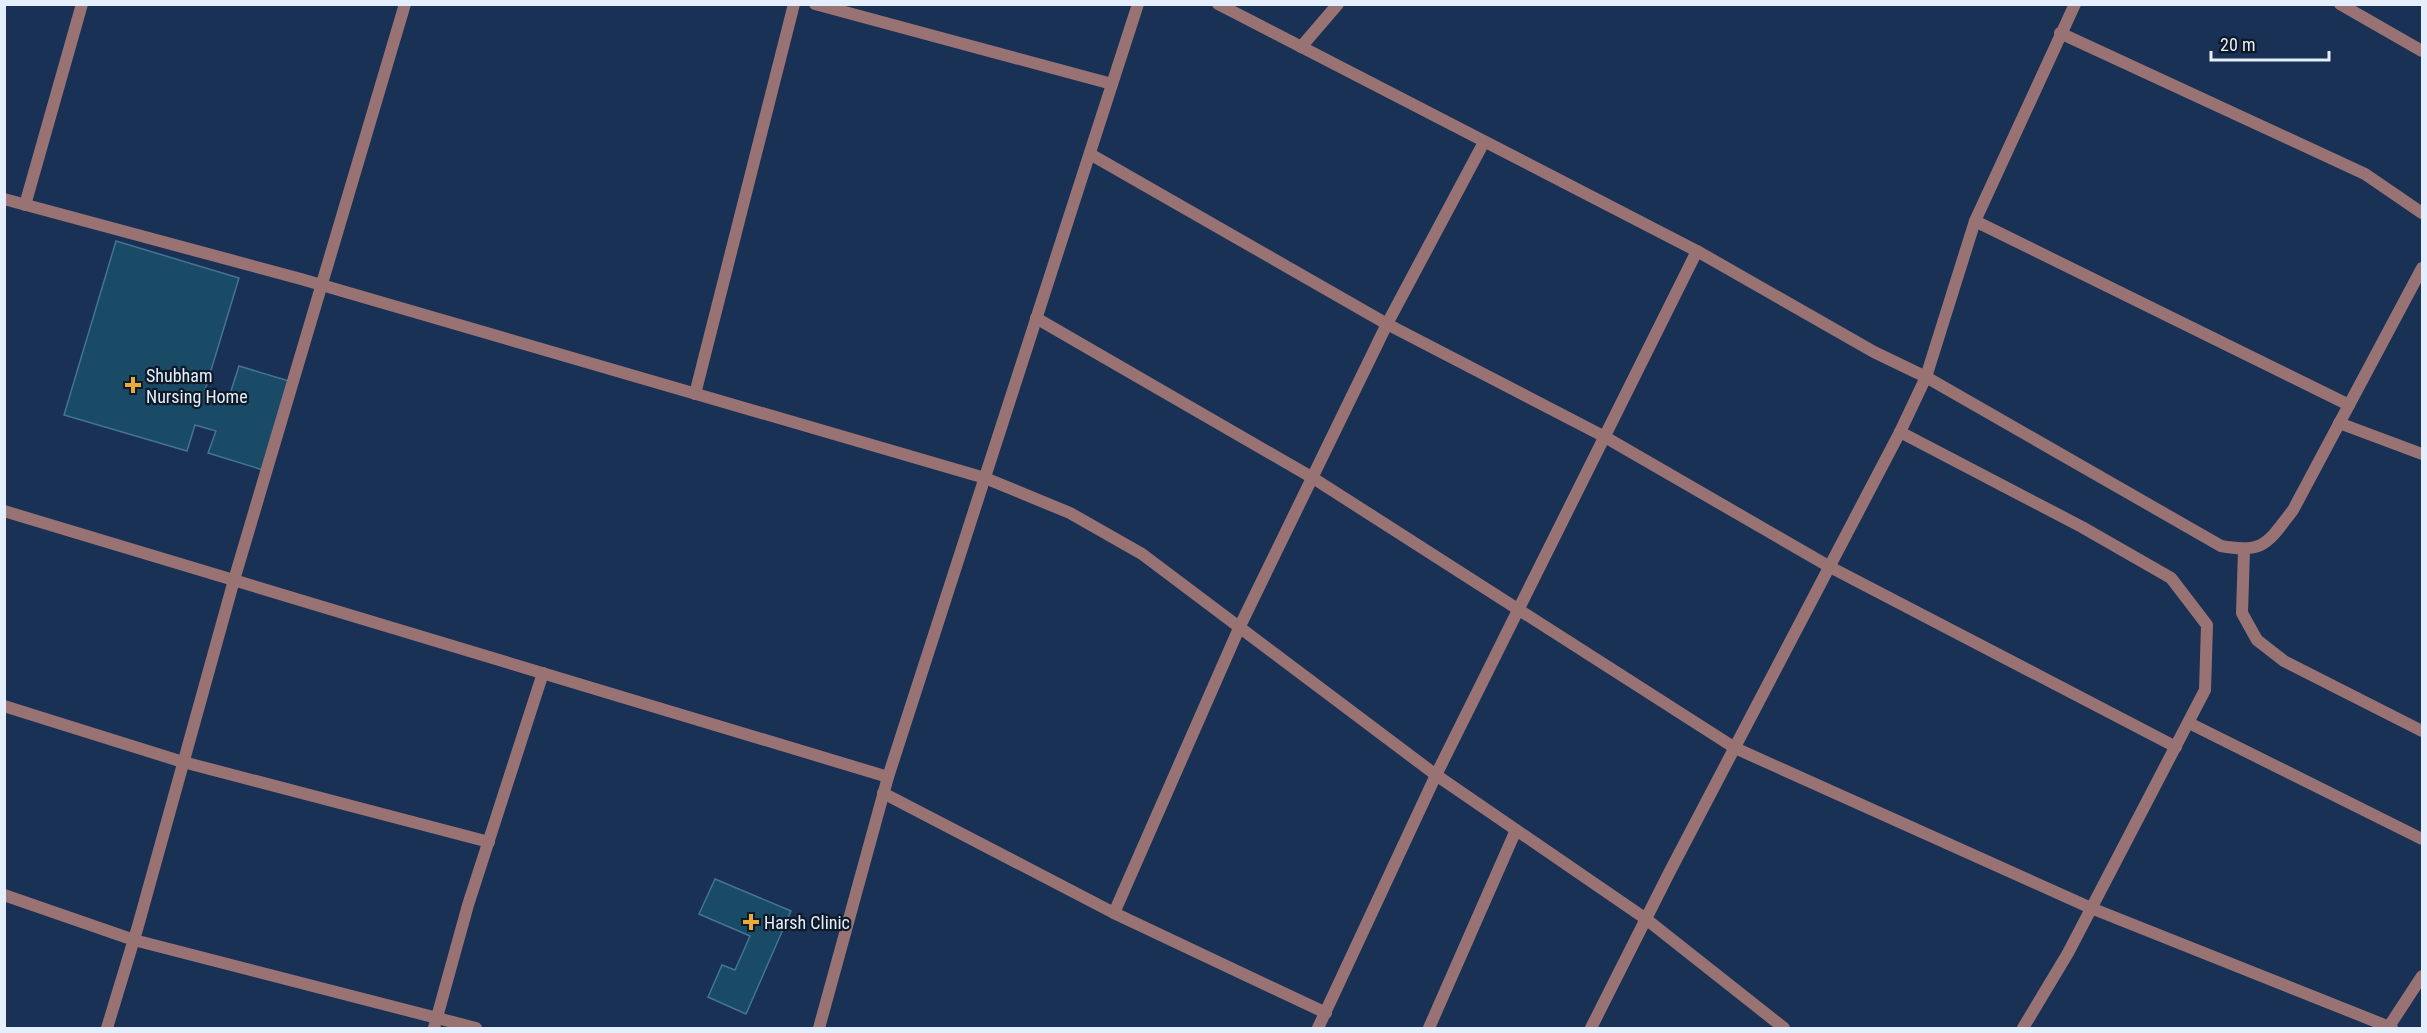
<svg xmlns="http://www.w3.org/2000/svg" width="2427" height="1033" viewBox="0 0 2427 1033" font-family="'Roboto Condensed',sans-serif">
	<style>
		.building { fill: #194b66; stroke: #457492; stroke-width: 1.5 }
		.lines { fill: none; stroke-linecap: round; stroke-linejoin: round }
		.minor { stroke: #997374; stroke-width: 12 }
		.tertiary { stroke: #997374; stroke-width: 12 }
		.poi-dot { fill: #eaaa39; stroke: #0f1a29; stroke-width: 2 }
		.labels { text-anchor: middle; dominant-baseline: central; stroke-width: 4.5; stroke-linejoin: round; paint-order: stroke }
		.poi-label { font-size: 18px; fill: #e5eefc; stroke: #0f1a29; text-anchor: start }
	</style>
	<rect width="100%" height="100%" fill="#193154"/>
	<g class="building">
		<path d="M116 241 239 278 205 390 229 397 239 366 289 381 263 470 208 453 216 431 195 425 187 451 64 415Z"/>
		<path d="M715 879 791 911 746 1014 708 997 722 965 735 970 750 936 699 914Z"/>
	</g>
	<g class="lines">
		<g class="minor">
			<path d="M815 4 1112 84"/>
			<path d="M1218 4 1697 251 1874 352 1926 377 2221 546C2265 554 2268 542 2293 510L2422 268"/>
			<path d="M2340 4 2422 51"/>
			<path d="M2060 33 2365 174 2422 213"/>
			<path d="M1301 47 1338 4"/>
			<path d="M1090 154 1387 324 1605 437 1830 567 2176 747"/>
			<path d="M4 199 301 279 985 478 1070 513 1142 554 1436 775 1646 919 1784 1028"/>
			<path d="M25 205 82 4"/>
			<path d="M1975 221 2349 405"/>
			<path d="M1036 318 1313 478 1735 748 2091 908 2392 1028"/>
			<path d="M695 394 794 4"/>
			<path d="M2339 423 2422 454"/>
			<path d="M1900 432 2082 527 2171 578 2207 625 2205 690 2068 953 2023 1028"/>
			<path d="M2244 551 2242 613 2257 640 2284 661 2422 731"/>
			<path d="M4 706 183 762 489 842"/>
			<path d="M2189 723 2422 839"/>
			<path d="M883 793 1114 913 1240 626 1387 324 1484 142"/>
			<path d="M4 895 134 940 476 1028"/>
			<path d="M1114 913 1326 1013"/>
			<path d="M107 1028 138 926 234 580 405 4"/>
			<path d="M434 1028 468 905 543 673"/>
			<path d="M1318 1028 1436 775 1697 251"/>
			<path d="M1429 1028 1516 830"/>
			<path d="M1591 1028 1669 873 1900 432 1926 377 1975 221 2075 4"/>
			<path d="M2388 1028 2422 976"/>
		</g>
		<g class="tertiary">
			<path d="M4 511 888 777"/>
			<path d="M819 1028 888 777 1138 4"/>
		</g>
	</g>
	<g class="poi-dot">
		<path d="M130 376h6v6h6v6h-6v6h-6v-6h-6v-6h6z"/>
		<path d="M748 913h6v6h6v6h-6v6h-6v-6h-6v-6h6z"/>
	</g>
	<g class="labels">
		<g class="poi-label">
			<text x="146" y="375">Shubham<tspan x="146" dy="21">Nursing Home</tspan></text>
			<text x="764" y="922">Harsh Clinic</text>
		</g>
	</g>
	<rect width="2427" height="1033" fill="none" stroke="#e5eefc" stroke-width="12"/>
	<path d="M2211 51v9h118v-9" fill="none" stroke="#e5eefc" stroke-width="3"/>
	<text x="2220" y="51" font-size="18" fill="#e5eefc" stroke="#0f1a29" stroke-width="4.5" paint-order="stroke">20 m</text>
</svg>
